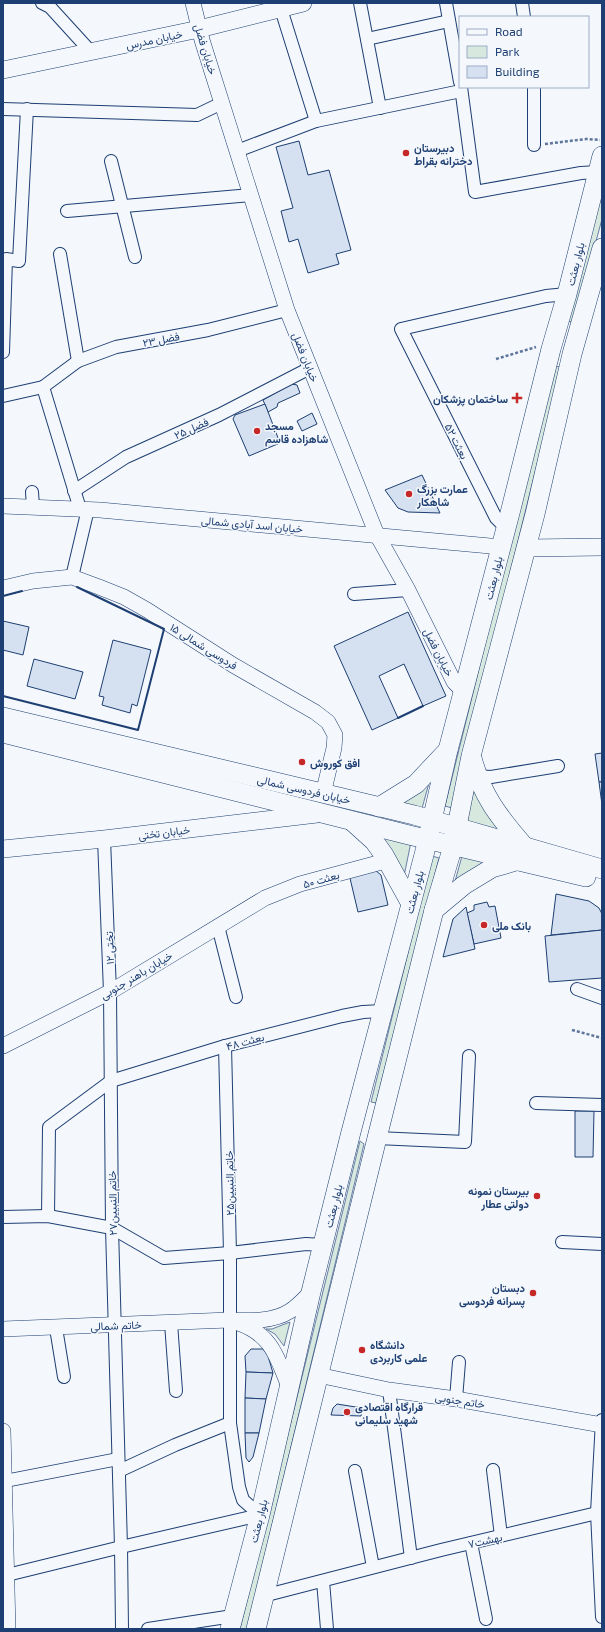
<svg xmlns="http://www.w3.org/2000/svg" width="605" height="1632" viewBox="0 0 605 1632" font-family="'Exo 2',Vazirmatn,sans-serif">
	<style>
		.green { fill: #d7e8df; stroke: #687fa3 }
		.building { fill: #d5e0f0; stroke: #1d3f73 }
		.lines { fill: none; stroke-linecap: round; stroke-linejoin: round }
		.minor-casing { stroke: #1d3f73; stroke-width: 14 }
		.tertiary-casing { stroke: #1d3f73; stroke-width: 16 }
		.secondary-casing { stroke: #1d3f73; stroke-width: 18 }
		.primary-casing { stroke: #1d3f73; stroke-width: 20 }
		.path { stroke: #5e769c; stroke-width: 2.5; stroke-dasharray: 3 2; stroke-linecap: butt }
		.minor { stroke: #f4f7fb; stroke-width: 12 }
		.tertiary { stroke: #f4f7fb; stroke-width: 15 }
		.secondary { stroke: #f4f7fb; stroke-width: 17 }
		.primary { stroke: #f4f7fb; stroke-width: 19 }
		.wall { stroke: #1d3f73; stroke-width: 2 }
		.poi-dot { fill: #c62828; stroke: #f4f7fb; stroke-width: 1.5 }
		.labels { text-anchor: middle; dominant-baseline: central; stroke-width: 3; stroke-linejoin: round; paint-order: stroke }
		.street-label { font-size: 11px; fill: #1d3f73; stroke: #f4f7fb }
		.poi-label { font-size: 11px; font-weight: bold; fill: #1d3f73; stroke: #f4f7fb; text-anchor: start }
	</style>
	<rect width="100%" height="100%" fill="#f4f7fb"/>
	<g class="green">
		<path d="M602 192V219L574 323 568 321Z"/>
		<path d="M554 366 561 367 452 808 445 806Z"/>
		<path d="M432 772 421 812 394 806Z"/>
		<path d="M475 785 505 833 466 823Z"/>
		<path d="M374 833 411 842 403 881Z"/>
		<path d="M432 856 439 858 376 1103 371 1102Z"/>
		<path d="M462 856 493 863 454 885Z"/>
		<path d="M360 1141 364 1144 247 1629H240Z"/>
		<path d="M290 1322 284 1346 275 1334 266 1329H272Z"/>
	</g>
	<g class="building">
		<path d="M299 141 308 175 329 170 351 250 336 254 339 264 308 273 298 239 289 242 281 211 293 208 276 147Z"/>
		<path d="M292 384 297 385 300 393 278 403 277 407 268 412 263 400Z"/>
		<path d="M265 404 280 443 249 456 233 419 235 415Z"/>
		<path d="M312 413 317 424 302 431 297 421Z"/>
		<path d="M422 475 440 513 408 512 398 508 385 490Z"/>
		<path d="M408 612 446 696 423 706 404 664 379 676 398 718 372 730 334 646Z"/>
		<path d="M3 621 29 627 23 655 3 650Z"/>
		<path d="M113 640 151 650 137 706 132 704 130 713 102 705 104 697 99 696Z"/>
		<path d="M34 659 83 672 75 699 27 686Z"/>
		<path d="M602 753V782H599L595 754Z"/>
		<path d="M599 782H602V805Z"/>
		<path d="M375 870 381 875 388 905 358 912 349 874Z"/>
		<path d="M556 894 589 901 599 908 602 914V930L551 935Z"/>
		<path d="M487 902 489 907 495 906 501 938 474 944 467 913 474 910V905Z"/>
		<path d="M466 907 475 949 443 957 453 919Z"/>
		<path d="M602 930V978L549 982 545 936Z"/>
		<path d="M575 1111H594L593 1157H575Z"/>
		<path d="M251 1349H263L268 1356 273 1373 246 1372 245 1356Z"/>
		<path d="M246 1372 273 1373 266 1399 245 1398Z"/>
		<path d="M245 1398 266 1399 259 1433H245Z"/>
		<path d="M337 1404 362 1408 361 1416 331 1415 333 1408Z"/>
		<path d="M245 1433H259L253 1457 249 1462 246 1458Z"/>
	</g>
	<g class="lines">
		<defs>
			<g id="minor">
				<path d="M42 3 50 7 91 52"/>
				<path d="M360 3 380 108"/>
				<path d="M446 3 460 82"/>
				<path d="M522 3 524 17"/>
				<path d="M281 9 316 121"/>
				<path d="M367 39 449 21"/>
				<path d="M461 87 475 192 581 173 599 172"/>
				<path d="M534 87V145"/>
				<path d="M3 109 197 115 222 103"/>
				<path d="M237 151 316 121 461 91"/>
				<path d="M111 161 135 257"/>
				<path d="M67 211 251 195"/>
				<path d="M60 254 78 361"/>
				<path d="M3 352 6 259 19 261 27 109"/>
				<path d="M43 387 80 509"/>
				<path d="M3 396 43 387 78 361 116 347 208 330 287 310"/>
				<path d="M74 491 126 457 219 415 310 368"/>
				<path d="M32 492 33 507"/>
				<path d="M506 528 496 518 401 329 546 296 567 294"/>
				<path d="M72 577 88 509"/>
				<path d="M354 594 408 590"/>
				<path d="M477 776 491 777 558 766"/>
				<path d="M104 839 110 992 112 1228 121 1547 122 1629"/>
				<path d="M218 926 236 997"/>
				<path d="M577 989 602 998"/>
				<path d="M225 1046 230 1253V1423L239 1487 243 1500 260 1515"/>
				<path d="M536 1103 602 1105"/>
				<path d="M377 1138 465 1142 469 1056"/>
				<path d="M48 1216 49 1127 111 1081 225 1046 342 1016 363 1012 382 1011"/>
				<path d="M3 1217 48 1216 112 1228 164 1258 230 1253 306 1244 323 1245"/>
				<path d="M562 1242 602 1244"/>
				<path d="M171 1323 176 1391"/>
				<path d="M56 1328 64 1377"/>
				<path d="M389 1390 411 1558"/>
				<path d="M456 1399 459 1362"/>
				<path d="M602 1420 597 1513 602 1617"/>
				<path d="M493 1470 501 1536"/>
				<path d="M119 1471 175 1445 230 1423"/>
				<path d="M355 1471 373 1567"/>
				<path d="M5 1481 118 1459"/>
				<path d="M471 1543 486 1619"/>
				<path d="M7 1575 121 1547 260 1515"/>
				<path d="M323 1581 327 1629"/>
				<path d="M263 1596 441 1550 597 1513"/>
				<path d="M148 1629 233 1616"/>
			</g>
			<g id="tertiary">
				<path d="M193 3 202 40 287 310 377 535 408 590 454 682 464 692"/>
				<path d="M3 506 100 510 501 547"/>
				<path d="M3 588 33 581 72 577 99 587 124 597 147 610 233 665 315 712 328 722 335 735 334 748 323 794"/>
				<path d="M3 1046 110 992 265 898 300 884 378 863"/>
				<path d="M238 1323C273 1335 277 1358 290 1389"/>
				<path d="M3 1329 229 1320C249 1321 273 1322 290 1311 298 1306 305 1298 311 1292"/>
				<path d="M318 1375 389 1390 456 1399 602 1425"/>
				<path d="M3 1431 8 1629"/>
			</g>
			<g id="secondary">
				<path d="M3 70 199 29 303 3"/>
				<path d="M527 548 602 547"/>
				<path d="M3 849 104 839 317 814"/>
			</g>
			<g id="primary">
				<path d="M3 717 414 815 602 869"/>
				<path d="M3 733 409 835 586 877"/>
				<path d="M472 758C482 796 499 817 524 846"/>
				<path d="M379 807 416 784 448 750"/>
				<path d="M353 822 374 841 384 855 411 904"/>
				<path d="M434 910 464 885 492 868 516 861"/>
				<path d="M230 1629 260 1515 311 1292 351 1132 425 851 448 750 511 509 551 349 567 294 602 156"/>
				<path d="M256 1629 377 1138 434 910 453 846 471 756 535 514 572 354 602 248"/>
			</g>
		</defs>
		<use href="#minor" class="minor-casing"/>
		<use href="#tertiary" class="tertiary-casing"/>
		<use href="#secondary" class="secondary-casing"/>
		<use href="#primary" class="primary-casing"/>
		<g class="path">
			<path d="M545 144 586 139 600 140"/>
			<path d="M496 359 536 347"/>
			<path d="M572 1030 602 1038"/>
		</g>
		<use href="#minor" class="minor"/>
		<use href="#tertiary" class="tertiary"/>
		<use href="#secondary" class="secondary"/>
		<use href="#primary" class="primary"/>
		<g class="wall">
			<path d="M3 596 22 591"/>
			<path d="M3 696 138 730 164 629 77 587"/>
			<path d="M398 718 423 706"/>
		</g>
	</g>
	<g class="poi-dot">
		<circle cx="406" cy="153" r="4"/>
		<path d="M515 392h4v4h4v4h-4v4h-4v-4h-4v-4h4z"/>
		<circle cx="257" cy="431" r="4"/>
		<circle cx="409" cy="494" r="4"/>
		<circle cx="302" cy="762" r="4"/>
		<circle cx="484" cy="925" r="4"/>
		<circle cx="537" cy="1196" r="4"/>
		<circle cx="533" cy="1293" r="4"/>
		<circle cx="362" cy="1350" r="4"/>
		<circle cx="347" cy="1412" r="4"/>
	</g>
	<g class="labels">
		<g class="street-label">
			<text transform="translate(154 39) rotate(-12)">خیابان مدرس</text>
			<text transform="translate(206 49) rotate(73)">خیابان فضل</text>
			<text transform="translate(575 264) rotate(-76)">بلوار بعثت</text>
			<text transform="translate(161 339) rotate(-11)">فضل ۲۳</text>
			<text transform="translate(306 357) rotate(68)">خیابان فضل</text>
			<text transform="translate(191 428) rotate(-24)">فضل ۲۵</text>
			<text transform="translate(457 441) rotate(63)">بعثت ۵۲</text>
			<text transform="translate(252 524) rotate(5)">خیابان اسد آبادی شمالی</text>
			<text transform="translate(493 578) rotate(-76)">بلوار بعثت</text>
			<text transform="translate(204 646) rotate(32)">فردوسی شمالی ۱۵</text>
			<text transform="translate(439 652) rotate(63)">خیابان فضل</text>
			<text transform="translate(304 789) rotate(13)">خیابان فردوسی شمالی</text>
			<text transform="translate(164 832) rotate(-7)">خیابان تختی</text>
			<text transform="translate(321 879) rotate(-16)">بعثت ۵۰</text>
			<text transform="translate(414 892) rotate(-75)">بلوار بعثت</text>
			<text transform="translate(109 948) rotate(-92)">تختی ۱۲</text>
			<text transform="translate(136 975) rotate(-31)">خیابان باهنر جنوبی</text>
			<text transform="translate(245 1041) rotate(-15)">بعثت ۴۸</text>
			<text transform="translate(229 1183) rotate(-91)">خاتم النبیین۲۵</text>
			<text transform="translate(112 1203) rotate(-91)">خاتم النبیین۲۷</text>
			<text transform="translate(333 1206) rotate(-76)">بلوار بعثت</text>
			<text transform="translate(116 1325) rotate(-2)">خاتم شمالی</text>
			<text transform="translate(460 1400) rotate(9)">خاتم جنوبی</text>
			<text transform="translate(258 1521) rotate(-76)">بلوار بعثت</text>
			<text transform="translate(485 1540) rotate(-13)">بهشت۷</text>
		</g>
		<g class="poi-label">
			<text x="414" y="147">دبیرستان<tspan x="414" dy="13">دخترانه بقراط</tspan></text>
			<text x="508" y="398" text-anchor="end">ساختمان پزشکان</text>
			<text x="265" y="425">مسجد<tspan x="265" dy="13">شاهزاده قاسم</tspan></text>
			<text x="417" y="488">عمارت بزرگ<tspan x="417" dy="13">شاهکار</tspan></text>
			<text x="310" y="762">افق کوروش</text>
			<text x="492" y="925">بانک ملی</text>
			<text x="529" y="1190" text-anchor="end">بیرستان نمونه<tspan x="529" dy="13">دولتی عطار</tspan></text>
			<text x="525" y="1287" text-anchor="end">دبستان<tspan x="525" dy="13">پسرانه فردوسی</tspan></text>
			<text x="370" y="1344">دانشگاه<tspan x="370" dy="13">علمی کاربردی</tspan></text>
			<text x="355" y="1406">قرارگاه اقتصادی<tspan x="355" dy="13">شهید سلیمانی</tspan></text>
		</g>
	</g>
	<rect width="605" height="1632" fill="none" stroke="#1d3f73" stroke-width="8"/>
	<rect x="459" y="16" width="130" height="72" fill="#f4f7fb" stroke="#9eadc5"/>
	<rect x="467" y="29" width="20" height="6" fill="#f4f7fb" stroke="#9eadc5"/>
	<text x="495" y="36" font-size="12" fill="#1d3f73">Road</text>
	<rect x="467" y="46" width="20" height="12" fill="#d7e8df" stroke="#9eadc5"/>
	<text x="495" y="56" font-size="12" fill="#1d3f73">Park</text>
	<rect x="467" y="66" width="20" height="12" fill="#d5e0f0" stroke="#9eadc5"/>
	<text x="495" y="76" font-size="12" fill="#1d3f73">Building</text>
</svg>
